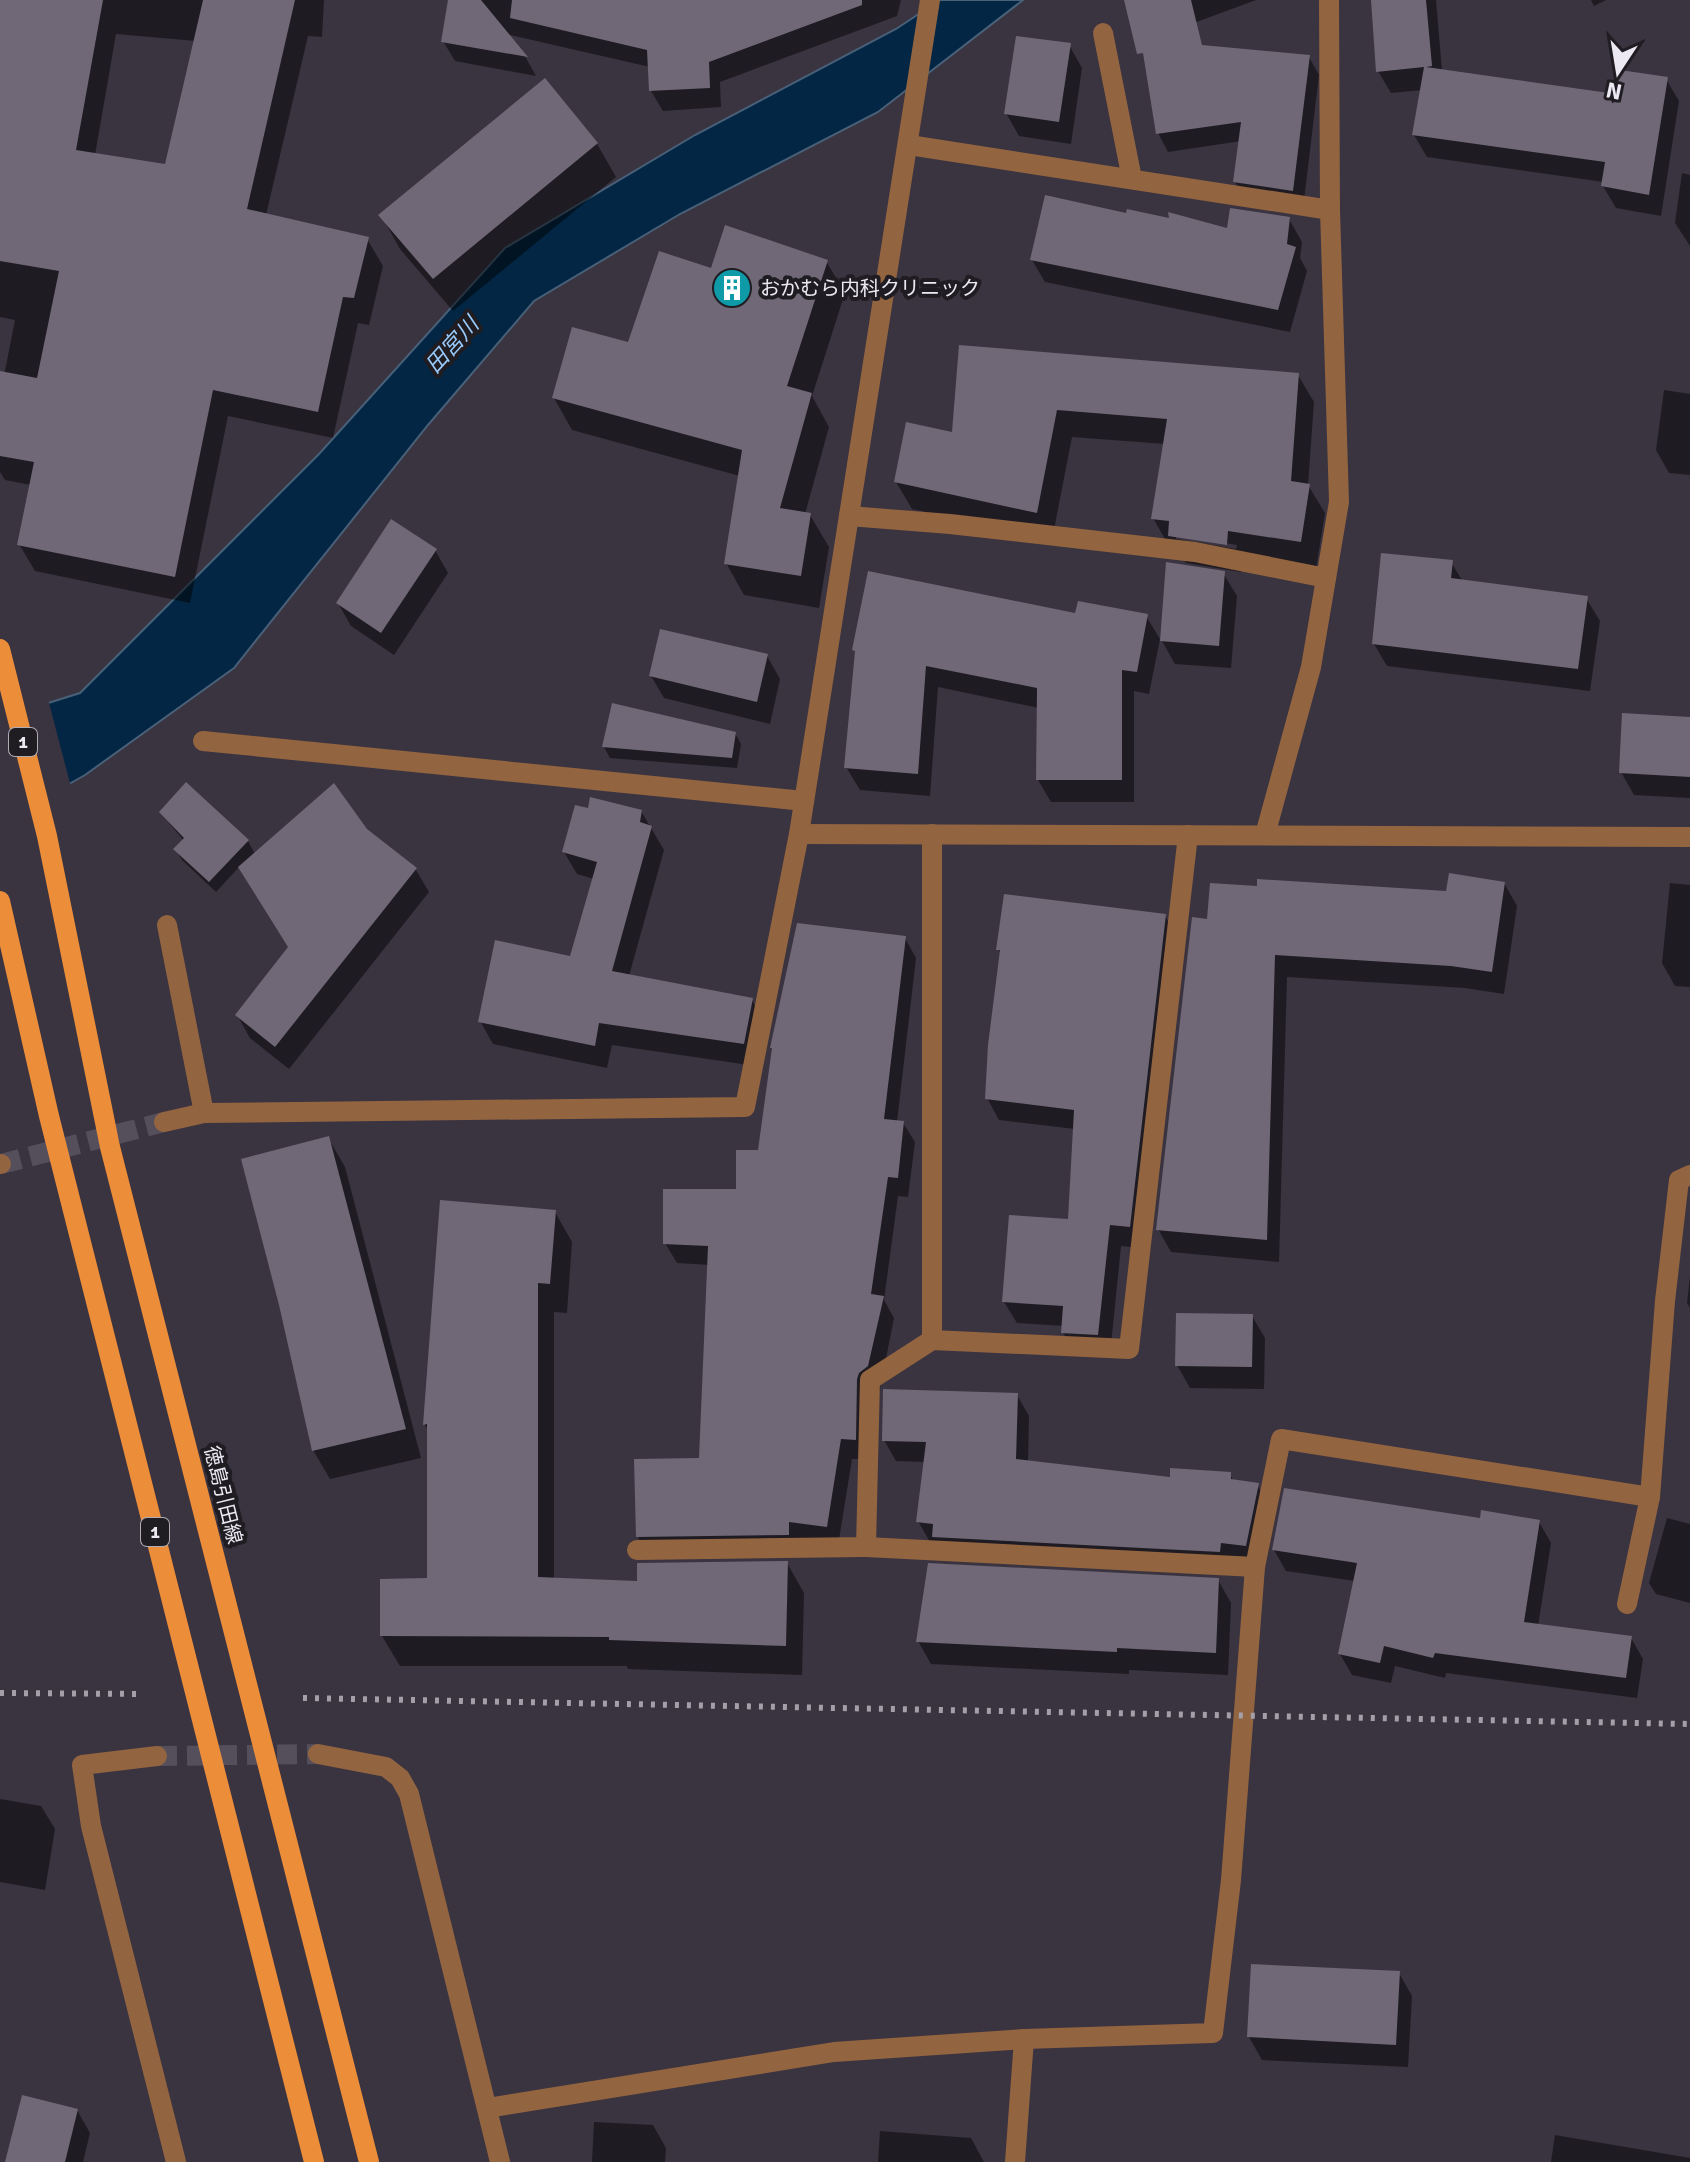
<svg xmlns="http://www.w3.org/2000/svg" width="1690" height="2162" viewBox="0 0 1690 2162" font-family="Signika,'Noto Sans JP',sans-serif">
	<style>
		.water { fill: #022644; stroke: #486078; stroke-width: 2 }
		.pier { fill: #3a3340 }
		.shadow { fill: #0007; fill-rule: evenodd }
		.building { fill: #706877 }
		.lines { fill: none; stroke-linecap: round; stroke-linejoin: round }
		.street-tunnel { stroke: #554e5b; stroke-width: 20; stroke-dasharray: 20 10; stroke-linecap: butt }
		.street { stroke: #926440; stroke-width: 20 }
		.primary { stroke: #ec8d3a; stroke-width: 20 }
		.rail { stroke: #a49fa9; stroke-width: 6; stroke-dasharray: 4 8; stroke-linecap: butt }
		.labels { text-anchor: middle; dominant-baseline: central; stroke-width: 8; stroke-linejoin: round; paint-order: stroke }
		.shield { fill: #1f1c22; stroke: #afacb4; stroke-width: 2 }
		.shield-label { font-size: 18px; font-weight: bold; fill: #ede9f2 }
		.poi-label { font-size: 20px; fill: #ede9f2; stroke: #1f1c22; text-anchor: start }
		.street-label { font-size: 20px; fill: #ede9f2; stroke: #1f1c22 }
		.water-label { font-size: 22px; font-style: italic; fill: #99cbfc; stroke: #1f1c22 }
	</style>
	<rect width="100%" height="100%" fill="#3a3340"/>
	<path class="water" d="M940 0H1023L878 112 680 214 534 301 428 425 234 668 85 775 0 823V718L80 693 319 454 505 248 695 135 896 29Z"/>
	<path class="pier" d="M48 699 71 787 0 827V714Z"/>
	<g class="shadow">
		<path d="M0 0H324L322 37 308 36 266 215 367 239 383 266 369 325 358 323 333 438 228 416 190 603 35 571 19 544 31 485 5 480 0 472V396L15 320 0 317ZM116 34 196 41 166 166 95 155Z"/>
		<path d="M450 0H901L897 16 720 82 721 107 663 111 651 91 650 67 506 34 526 58 536 76 455 61 443 41Z"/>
		<path d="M1126 0H1256L1145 41 1309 57 1319 75 1303 209 1246 200 1235 182 1241 141 1168 152 1158 133 1143 41Z"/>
		<path d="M1373 0H1436L1442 71 1617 96 1666 79 1679 101 1661 216 1616 208 1603 186 1604 182 1427 157 1414 135 1422 90 1391 93 1378 71Z"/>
		<path d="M1591 0H1606L1594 6Z"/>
		<path d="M1069 45 1082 68 1071 144 1019 136 1006 113Z"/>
		<path d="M597 144 616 177 453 311 400 249 381 215Z"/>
		<path d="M1682 173 1690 175V246L1675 223Z"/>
		<path d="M1128 216 1229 231 1289 219 1302 242 1300 258 1307 271 1290 332 1045 282 1032 260Z"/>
		<path d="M826 261 845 293 812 396 829 427 805 514 810 515 829 547 819 608 744 595 726 563 740 476 572 430 554 398 629 345Z"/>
		<path d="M960 347 1298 375 1314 402 1308 485 1325 513 1316 569 1242 557 1241 572 1186 563 1176 547 1169 546 1153 518 1165 444 1072 437 1052 540 912 509 896 482 954 434ZM1176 535 1237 545 1236 549 1176 539Z"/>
		<path d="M1664 390 1690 394V475L1669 473 1656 450Z"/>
		<path d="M435 550 448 573 394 655 351 626 338 603Z"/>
		<path d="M1451 562 1463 582 1586 598 1600 621 1590 691 1387 666 1374 644Z"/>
		<path d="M1223 573 1237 596 1231 668 1175 664 1162 641Z"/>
		<path d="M1077 616H1146L1160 639 1149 694 1134 691V802H1051L1038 780 1039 708 938 687 930 796 860 790 846 767 857 654 854 650Z"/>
		<path d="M767 656 780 679 770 724 664 698 651 676Z"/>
		<path d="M1690 719V798L1634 795 1621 772Z"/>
		<path d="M735 733 741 744 737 768 610 758 604 747Z"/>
		<path d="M589 811H641L664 850 629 976 752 1000 765 1023 756 1066 612 1045 607 1068 493 1044 480 1021 572 959 594 879 577 874 564 852Z"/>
		<path d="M161 813 248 841 255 854 366 830 416 870 429 892 289 1069 250 1038 237 1015 290 948 240 866 216 892 182 860 176 850 184 841Z"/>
		<path d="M1504 883 1517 906 1504 994 1465 988 1287 977 1279 1262 1171 1252 1158 1229 1209 922 1448 893Z"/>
		<path d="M1670 883 1690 885V987L1675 986 1662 963Z"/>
		<path d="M1165 916 1177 937 1141 1248 1121 1246 1110 1355 1075 1354 1063 1332 1064 1326 1017 1323 1004 1302 1070 1221 1075 1129 999 1120 987 1098 1002 955 998 949Z"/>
		<path d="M905 938 916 958 897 1122 903 1123 915 1142 908 1197 898 1196 884 1300 894 1318 866 1459H852L838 1546 649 1556 638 1537 701 1460 710 1265 677 1263 665 1243 738 1191 759 1152Z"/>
		<path d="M328 1138 345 1167 421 1458 330 1479 313 1450Z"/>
		<path d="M442 1202 555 1212 572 1242 567 1313 554 1312V1579L639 1583 787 1563 804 1593 802 1675 628 1669 627 1666H400L382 1636 429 1580V1432L425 1425Z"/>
		<path d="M1690 1277V1308L1687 1303Z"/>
		<path d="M1252 1316 1265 1338 1264 1389 1190 1388 1177 1365Z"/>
		<path d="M1017 1395 1029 1416 1028 1463 1171 1479 1230 1474 1234 1482 1257 1485 1270 1506 1257 1566 930 1542 918 1521 925 1462 896 1461 884 1440Z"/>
		<path d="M1667 1518 1690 1524V1603L1656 1594 1649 1583Z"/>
		<path d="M1539 1522 1551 1543 1538 1626 1631 1638 1643 1659 1637 1698 1446 1673 1445 1678 1395 1666 1391 1683 1352 1675 1340 1654 1355 1581 1286 1571 1274 1550Z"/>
		<path d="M1218 1580 1231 1603 1228 1675 1129 1670V1674L931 1664 918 1641Z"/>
		<path d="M0 1799 41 1806 55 1829 45 1890 0 1882Z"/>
		<path d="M1399 1973 1412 1996 1408 2067 1262 2060 1249 2037Z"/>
		<path d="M77 2110 90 2133 83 2162H7Z"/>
		<path d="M594 2122 653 2125 666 2148 665 2162H592Z"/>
		<path d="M880 2131 971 2138 984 2162H878Z"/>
		<path d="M1555 2135 1690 2158V2162H1551Z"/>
	</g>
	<g class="building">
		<path d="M0 0H103L76 150 165 164 203 0H295L247 209 369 237 354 298 343 297 318 412 213 390 175 577 17 545 34 462 0 456V371L37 378 59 271 0 261Z"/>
		<path d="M448 0H481L528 57 441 42Z"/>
		<path d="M512 0H862V5L709 62 710 88 649 91 647 50 510 18Z"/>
		<path d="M1124 0H1191L1202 45 1310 55 1293 191 1233 182 1241 122 1156 134 1143 53 1137 54Z"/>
		<path d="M1371 0H1426L1432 66 1426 67 1616 94 1620 70 1668 77 1649 195 1601 186 1605 162 1412 135 1424 67 1376 72Z"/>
		<path d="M1016 36 1071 43 1059 122 1004 114Z"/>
		<path d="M545 78 598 143 433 279 378 215Z"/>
		<path d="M1045 195 1126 213 1127 209 1169 218 1168 212 1227 228 1230 208 1290 217 1287 244 1296 247 1278 310 1030 260Z"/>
		<path d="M725 225 828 260 787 386 812 393 780 508 811 513 801 576 724 564 742 450 552 398 572 327 628 342 659 251 711 268Z"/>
		<path d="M959 345 1299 373 1291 481 1310 484 1301 542 1228 531 1227 545 1168 536 1169 521 1151 519 1167 419 1057 410 1037 513 894 482 906 422 952 432Z"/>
		<path d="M391 519 437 549 381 633 336 603Z"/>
		<path d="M1381 553 1453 560 1451 578 1588 596 1578 669 1372 644Z"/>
		<path d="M1166 562 1225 571 1219 646 1160 641Z"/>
		<path d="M868 571 1075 613 1078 601 1148 614 1137 672 1122 670V780H1036L1037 688 926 666 918 774 844 768 855 651 852 650Z"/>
		<path d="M660 629 768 654 757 702 649 676Z"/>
		<path d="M612 703 736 732 732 758 602 747Z"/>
		<path d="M1622 713 1690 717V777L1619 773Z"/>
		<path d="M186 782 249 840 209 882 173 849 184 838 159 812Z"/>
		<path d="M334 783 367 829 417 868 275 1047 235 1015 288 947 238 867Z"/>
		<path d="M590 797 642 810 640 822 652 826 612 971 753 998 744 1044 599 1023 595 1046 478 1022 495 940 570 956 597 862 562 852 575 805 588 808Z"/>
		<path d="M1449 873 1505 882 1492 972 1451 966 1275 955 1267 1240 1156 1230 1192 917 1207 919 1210 883 1257 886V879L1446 891Z"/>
		<path d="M1004 894 1166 914 1130 1227 1110 1225 1098 1335 1061 1333 1063 1306 1002 1302 1009 1215 1068 1219 1074 1110 985 1099 988 1045 1000 950H996Z"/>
		<path d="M797 923 906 936 884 1119 904 1121 898 1178 888 1177 871 1294 884 1296 868 1366 859 1373 857 1379 856 1440 841 1439 827 1527 789 1522V1535L636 1537 634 1459 699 1458 708 1246 663 1244V1189H736V1150H758L772 1048H770Z"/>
		<path d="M329 1136 406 1429 312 1451 279 1305 241 1159Z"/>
		<path d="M440 1200 556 1210 550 1284 538 1283V1577L637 1581V1563L788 1561 786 1646 609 1640V1637L380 1636V1579L427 1578V1424L423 1425Z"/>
		<path d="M1176 1313 1253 1314 1252 1367 1175 1366Z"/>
		<path d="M883 1389 1018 1393 1016 1459 1170 1477V1468L1231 1472V1479L1259 1483 1246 1546 1221 1543 1220 1552 932 1537 933 1524 916 1522 926 1442 882 1441Z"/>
		<path d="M1284 1488 1480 1518 1481 1510 1540 1520 1524 1622 1632 1636 1626 1678 1435 1653 1433 1658 1384 1646 1380 1663 1338 1654 1357 1563 1272 1550Z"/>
		<path d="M928 1563 1219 1578 1216 1653 1117 1648V1652L916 1642Z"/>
		<path d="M1251 1964 1400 1971 1396 2045 1247 2037Z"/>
		<path d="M22 2095 78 2109 65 2162H5Z"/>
	</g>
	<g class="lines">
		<g class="street-tunnel">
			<path d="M1 1164 164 1122"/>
			<path d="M157 1756 318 1754"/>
		</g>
		<g class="street">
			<path d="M1329 0 1330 210"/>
			<path d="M1103 33 1132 179"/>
			<path d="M909 145 1330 210 1339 502 1311 667 1265 835"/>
			<path d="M849 516 950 524 1195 552 1326 578"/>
			<path d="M203 741 804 801"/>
			<path d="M799 834 1690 837"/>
			<path d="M167 925 204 1113"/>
			<path d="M164 1122 204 1113 745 1107 799 834 930 0"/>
			<path d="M0 1164H1"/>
			<path d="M932 1340 1129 1349 1188 835"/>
			<path d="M1650 1497 1665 1301 1679 1180 1690 1175"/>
			<path d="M866 1547 1255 1567 1281 1439 1650 1497 1627 1604"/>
			<path d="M637 1550 866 1547 870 1380 932 1340V834"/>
			<path d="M318 1754 386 1767 400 1778 409 1794 500 2162"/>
			<path d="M157 1756 82 1765 91 1826 176 2162"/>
			<path d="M487 2108 834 2052 1024 2039 1213 2033 1231 1880 1255 1567"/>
			<path d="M1015 2162 1024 2039"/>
		</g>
		<g class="primary">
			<path d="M0 649 47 836 110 1147 369 2162"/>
			<path d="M0 901 49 1116 314 2162"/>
		</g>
		<g class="rail">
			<path d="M0 1693 142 1694"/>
			<path d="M303 1698 1690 1724"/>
		</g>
	</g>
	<defs>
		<symbol id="building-disc" viewBox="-11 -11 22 22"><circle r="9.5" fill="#0f9aa8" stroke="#1f1c22"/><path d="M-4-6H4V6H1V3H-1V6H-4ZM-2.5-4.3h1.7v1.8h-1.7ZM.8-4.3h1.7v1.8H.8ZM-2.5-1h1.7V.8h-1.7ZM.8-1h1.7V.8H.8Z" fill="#fff"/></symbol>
	</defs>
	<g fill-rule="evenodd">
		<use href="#building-disc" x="710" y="266" width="44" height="44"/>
	</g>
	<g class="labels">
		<g class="shield">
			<rect x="9" y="728" width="28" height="28" rx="6"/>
			<rect x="141" y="1518" width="28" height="28" rx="6"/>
		</g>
		<g class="shield-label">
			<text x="23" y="742">1</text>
			<text x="155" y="1532">1</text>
		</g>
		<g class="poi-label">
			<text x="760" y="288">おかむら内科クリニック</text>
		</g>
		<g class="street-label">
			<text transform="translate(223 1495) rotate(76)">徳島引田線</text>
		</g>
		<g class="water-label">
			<text transform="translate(452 345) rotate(-48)">田宮川</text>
		</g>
	</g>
	<g transform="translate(1618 72) rotate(192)" stroke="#1f1c22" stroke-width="6" paint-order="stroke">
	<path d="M0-6L14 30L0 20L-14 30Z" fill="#ede9f2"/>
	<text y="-12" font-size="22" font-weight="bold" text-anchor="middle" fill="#ede9f2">N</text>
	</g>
</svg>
